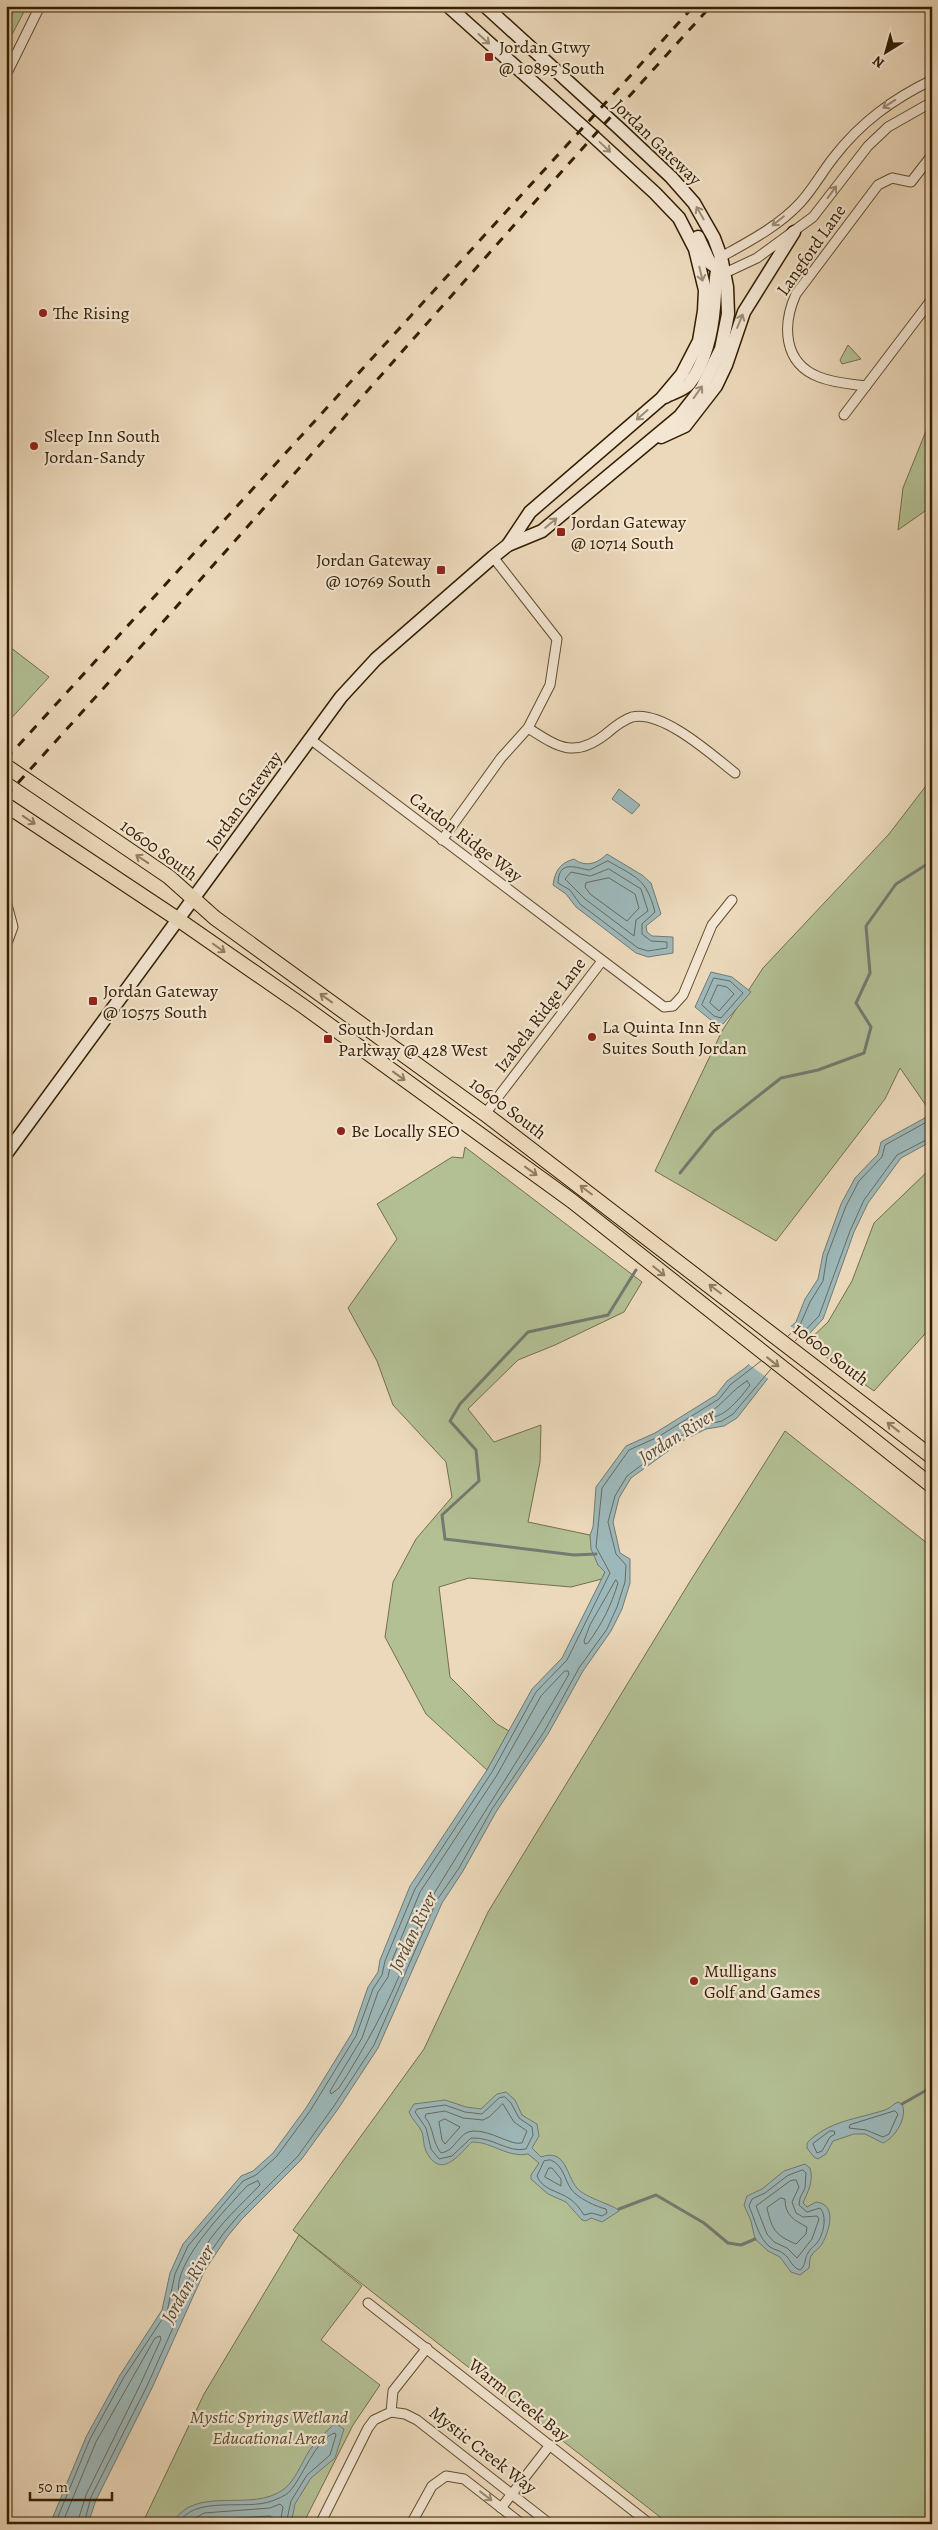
<svg xmlns="http://www.w3.org/2000/svg" width="938" height="2530" viewBox="0 0 938 2530" font-family="Alegreya,serif">
	<style>
		.green { fill: #b3c094; stroke: #736f4a }
		.water { fill: #9db8ba; stroke: #737a70 }
		.pier { fill: #ecd9bb }
		.lines { fill: none; stroke-linecap: round; stroke-linejoin: round }
		.shore { stroke: #686b5d; stroke-width: 1 }
		.stream { stroke: #737a70; stroke-width: 3 }
		.street-casing { stroke: #614d2f; stroke-width: 11 }
		.secondary-casing { stroke: #331e00; stroke-width: 15 }
		.primary-casing { stroke: #331e00; stroke-width: 16 }
		.street { stroke: #f3e6d3; stroke-width: 9 }
		.secondary { stroke: #f3e6d3; stroke-width: 12 }
		.primary { stroke: #ecd9bb; stroke-width: 14 }
		.rail { stroke: #331e00; stroke-width: 3; stroke-dasharray: 9 9; stroke-linecap: butt }
		.oneway { stroke: #9d8c74 }
		.oneway2 { stroke: #907c5e }
		.poi-dot { fill: #8f2418; stroke: #f3e6d3; stroke-width: 2 }
		.labels { text-anchor: middle; dominant-baseline: central; stroke-width: 4.5; stroke-linejoin: round; paint-order: stroke }
		.poi-label { font-size: 18px; fill: #331e00; stroke: #f3e6d3; text-anchor: start }
		.street-label { font-size: 18px; fill: #331e00; stroke: #f3e6d3 }
		.park-label { font-size: 18px; font-style: italic; fill: #594f2c; stroke: #f3e6d3 }
		.water-label { font-size: 19px; font-style: italic; fill: #534c38; stroke: #f3e6d3 }
	</style>
	<rect width="100%" height="100%" fill="#ecd9bb"/>
	<filter id="stains"><feTurbulence type="fractalNoise" baseFrequency=".004" numOctaves="4"/><feColorMatrix values="0 0 0 0 .2 0 0 0 0 .09 0 0 0 0 .02 0 0 0 .5 -.17"/></filter>
	<radialGradient id="worn" r=".72"><stop offset=".6" stop-color="#630" stop-opacity="0"/><stop offset="1" stop-color="#630" stop-opacity=".3"/></radialGradient>
	<g class="green">
		<path d="M16 6H27L6 46V27Z"/>
		<path d="M848 345 861 359 842 364 840 360Z"/>
		<path d="M932 423V509H928L898 530 903 488 928 426Z"/>
		<path d="M6 644 49 677 6 724Z"/>
		<path d="M932 778V1042L928 1054 932 1057V1114L900 1068 885 1099 776 1241 655 1171 722 1031 763 968 889 834Z"/>
		<path d="M465 1147 642 1282 624 1312 555 1345 518 1360 468 1409 494 1442 541 1425 540 1462 528 1522 590 1535 598 1565 605 1572 602 1579 571 1587 469 1578 439 1587 450 1677 497 1724 509 1731 487 1770 426 1714 385 1637 393 1582 416 1539 452 1497 446 1462 393 1405 377 1361 348 1308 397 1239 377 1204 452 1157 463 1158Z"/>
		<path d="M932 1167V1326L874 1391 806 1343 828 1322 852 1281 874 1223Z"/>
		<path d="M785 1431 932 1547V2524H669L293 2230 424 2049 488 1912 689 1583Z"/>
		<path d="M299 2235 362 2286 321 2340 380 2385 353 2425 303 2524H142L204 2394Z"/>
	</g>
	<g class="water">
		<path d="M619 789 640 805 632 814 612 799Z"/>
		<path d="M607 854 642 875 651 883 661 914 646 926 647 932 652 936 673 937V953L648 957 636 953 576 907 566 894 553 885C555 871 560 863 574 859 586 868 598 863 607 854Z"/>
		<path d="M711 972 732 977 751 992 723 1024 712 1021 695 1007Z"/>
		<path d="M932 1114V1141L901 1158 868 1203 854 1232 823 1319 769 1377 737 1418 724 1426 706 1429 682 1441 631 1478 619 1498 613 1522 620 1553 630 1559V1583L622 1609 611 1631 583 1671 548 1734 496 1812 463 1871 442 1903 378 2048 338 2109 301 2160 242 2219 227 2237 205 2270 152 2388 96 2500 88 2524H50L86 2437 120 2375 162 2310 170 2273 183 2244 241 2176 253 2171 273 2153 306 2108 352 2033 368 1987 378 1972 380 1960 410 1886 487 1770 532 1689 562 1658 605 1572 598 1565 591 1549 590 1535 593 1527 596 1487 626 1446 655 1433 716 1395 727 1381 745 1368 796 1322 805 1299 818 1279 823 1254 841 1204 855 1178 878 1154 881 1142Z"/>
		<path d="M506 2092 515 2100 522 2115 537 2124 539 2136 532 2148 541 2157C566 2148 566 2175 577 2188 585 2198 617 2206 619 2211L602 2222 591 2218 586 2221 582 2220 566 2202 548 2194 531 2179V2175L539 2163 528 2154C507 2158 493 2142 472 2142 459 2154 441 2181 426 2151 423 2145 424 2138 422 2132 419 2125 412 2120 409 2112L414 2104 445 2100 466 2107 481 2109 497 2094Z"/>
		<path d="M898 2102 902 2104C908 2117 895 2138 883 2143L865 2134H854L833 2141 826 2154 818 2159 814 2157 807 2148V2143C828 2121 857 2119 885 2110 891 2108 893 2104 898 2102Z"/>
		<path d="M805 2164 810 2168C814 2181 808 2191 803 2203L807 2207 816 2202C838 2204 829 2232 822 2244 819 2249 814 2251 811 2256 809 2260 810 2264 809 2268L800 2275 791 2272 780 2257 768 2251 755 2239 751 2221 744 2205 747 2196 762 2189 784 2171Z"/>
		<path d="M335 2423 344 2429 335 2458 311 2478 295 2504 291 2524H172C194 2483 252 2514 284 2489 295 2481 302 2462 309 2451 316 2441 326 2432 335 2423Z"/>
	</g>
	<path class="pier" d="M789 1325 807 1339 770 1380 747 1363Z"/>
	<g class="lines">
		<g class="shore">
			<path d="M608 861C637 878 646 878 655 912L642 924V934L651 941 667 942V948L648 951 638 948 580 904 570 890 558 883C559 859 576 868 589 870Z"/>
			<path d="M609 869 641 889 648 911 636 920 634 936 585 899 565 879 571 872 590 876Z"/>
			<path d="M609 878 635 894 639 908 627 921 590 894 585 887 586 883Z"/>
			<path d="M714 978 730 981 743 993 721 1018 714 1016 702 1005Z"/>
			<path d="M718 985 727 987 734 994 719 1011 710 1003Z"/>
			<path d="M788 1336 800 1325 810 1302 823 1281 827 1256 846 1206 859 1181 882 1157 885 1145 932 1119"/>
			<path d="M795 1341 819 1316 850 1231 864 1200 897 1155 932 1137"/>
			<path d="M747 1381 750 1385C741 1397 724 1419 709 1417V1413C723 1404 732 1390 747 1381Z"/>
			<path d="M616 1580 618 1583C611 1606 602 1624 588 1643L585 1644 584 1641 590 1625Z"/>
			<path d="M565 1671H568L569 1674C526 1750 477 1822 432 1897 421 1916 414 1936 407 1957 389 2003 366 2046 339 2088L331 2094 330 2091 362 2038 378 1992 388 1977 391 1963 420 1892 497 1775 541 1696Z"/>
			<path d="M505 2097 511 2103 519 2118 532 2127 533 2135 526 2149C507 2153 494 2137 471 2138L452 2156 439 2159 431 2149 426 2128 415 2112 417 2109 445 2105 465 2112 482 2114 499 2098Z"/>
			<path d="M503 2104 514 2122 527 2131 522 2143C511 2146 491 2130 473 2131 458 2132 456 2151 441 2153 432 2142 434 2128 425 2117L426 2114 445 2111 463 2118 483 2120 489 2117Z"/>
			<path d="M895 2111 898 2114 889 2134 883 2137 866 2130 849 2128 850 2125Z"/>
			<path d="M445 2119 460 2127 445 2144 442 2140 439 2122Z"/>
			<path d="M830 2131H834L835 2134 830 2137 822 2151 817 2153 813 2144Z"/>
			<path d="M551 2160C564 2166 564 2179 571 2189 577 2198 597 2207 606 2209L607 2213 602 2216 592 2213 584 2215C580 2209 576 2203 570 2199 559 2191 542 2190 537 2176L544 2161Z"/>
			<path d="M549 2168H552L561 2179V2186L545 2177Z"/>
			<path d="M803 2170 806 2173 805 2188 800 2198 799 2205 807 2212 820 2208C828 2216 823 2237 816 2244 813 2247 810 2249 808 2253 804 2259 806 2266 800 2270 791 2267 791 2259 784 2254 780 2250 774 2250 770 2247 758 2238 755 2219 749 2206L752 2199 765 2193 787 2176Z"/>
			<path d="M796 2180 799 2187 792 2202 796 2213 803 2217 817 2216 819 2219 812 2239 797 2258 787 2248 774 2242 767 2234 756 2206 790 2181Z"/>
			<path d="M258 2181 260 2185C241 2205 220 2223 205 2247 196 2262 190 2277 183 2293L179 2294C172 2263 227 2208 247 2186Z"/>
			<path d="M781 2198 785 2199C785 2216 794 2220 807 2227L806 2234 796 2244C775 2235 772 2230 767 2208Z"/>
			<path d="M55 2524 90 2439 124 2377 167 2312 175 2274 188 2246 243 2181 256 2175 277 2156 310 2111 356 2036 373 1989 382 1975 385 1961 415 1889 492 1772 536 1692 567 1660 610 1573 596 1547 602 1488 629 1450 658 1437 719 1399 730 1385 761 1361"/>
			<path d="M62 2524 96 2442 155 2338 160 2336 161 2339 141 2383 86 2495 77 2524"/>
			<path d="M84 2524 91 2497 147 2386 200 2267 223 2234 238 2216 298 2156 334 2106 374 2045 437 1900 459 1868 492 1809 544 1732 579 1668 607 1629 617 1607 625 1582 626 1565 616 1554 608 1522 615 1496 627 1476 679 1437 704 1425 722 1421 733 1414 771 1369"/>
			<path d="M178 2524C194 2494 246 2511 272 2501 277 2499 285 2496 289 2492 302 2479 316 2438 335 2433L336 2435 330 2455 307 2475 291 2501 286 2524"/>
			<path d="M185 2524 204 2513 270 2508 280 2504 283 2507 280 2524"/>
			<path d="M200 2524 206 2520 270 2516 273 2518V2524"/>
		</g>
		<g class="stream">
			<path d="M680 1173 714 1131 781 1078 818 1070 864 1053 871 1027 856 1003 870 973 866 926 896 884 932 861"/>
			<path d="M596 1554 574 1555 445 1539 442 1515 479 1481 476 1450 450 1421 460 1404 528 1332 608 1315 636 1270"/>
			<path d="M902 2104 932 2087"/>
			<path d="M619 2209 656 2195 704 2223 728 2243 741 2245 755 2239"/>
		</g>
		<defs>
			<g id="street">
				<path d="M6 75 40 6"/>
				<path d="M721 257C748 242 779 226 800 203 813 189 822 172 834 157 861 122 893 99 932 80"/>
				<path d="M725 273 757 258 813 217 868 146 888 127 932 102"/>
				<path d="M866 386C851 384 834 383 819 377 783 363 782 325 796 294L878 185 892 178 911 182 932 155"/>
				<path d="M844 415 932 299"/>
				<path d="M528 728C558 747 574 759 606 734 614 727 623 720 632 717 663 710 712 755 735 773"/>
				<path d="M310 739 664 1007 673 1006 683 995 712 925 732 900"/>
				<path d="M442 840 501 758 528 728 550 685 557 639 493 557"/>
				<path d="M6 901 13 927 6 946"/>
				<path d="M485 1114 602 961"/>
				<path d="M368 2303 650 2524"/>
				<path d="M391 2412 405 2414 417 2420 550 2524"/>
				<path d="M501 2508 550 2445"/>
				<path d="M320 2524 368 2428 374 2420 391 2412 393 2391 427 2348"/>
				<path d="M411 2524 432 2486 446 2476 464 2479 522 2524"/>
			</g>
			<g id="secondary">
				<path d="M448 6 593 136 655 193 679 218 695 249 705 290 704 311 699 341 682 374 661 399 530 512 508 545"/>
				<path d="M698 237 710 263 723 272"/>
				<path d="M665 397C672 393 684 390 689 384 705 364 712 332 714 307 716 288 714 275 721 257"/>
				<path d="M661 437 685 426 716 386 726 365 744 312 794 232"/>
				<path d="M6 1154 341 697 376 659 493 557 508 545 542 531 680 416 702 388 721 349 728 314 727 287 721 257 714 238 694 203 671 177 620 129 485 6"/>
			</g>
			<g id="primary">
				<path d="M6 766 169 877 215 918 485 1114 932 1457"/>
				<path d="M6 805 179 920 303 1006 572 1201 932 1486"/>
			</g>
		</defs>
		<use href="#street" class="street-casing"/>
		<use href="#secondary" class="secondary-casing"/>
		<use href="#primary" class="primary-casing"/>
		<use href="#street" class="street"/>
		<use href="#secondary" class="secondary"/>
		<use href="#primary" class="primary"/>
		<g class="rail">
			<path d="M6 759 694 6"/>
			<path d="M6 796C244 535 473 267 711 6"/>
		</g>
	</g>
	<defs><path id="oneway-shaft" d="M-6 0H5M1.5-3L5.5 0L1.5 3" fill="none" stroke-width="1.6" stroke-linecap="round" stroke-linejoin="round" transform="scale(1.25)"/></defs>
	<g class="oneway">
		<use href="#oneway-shaft" transform="translate(484 39) rotate(42)"/>
		<use href="#oneway-shaft" transform="translate(889 104) rotate(147)"/>
		<use href="#oneway-shaft" transform="translate(605 147) rotate(43)"/>
		<use href="#oneway-shaft" transform="translate(832 192) rotate(-54)"/>
		<use href="#oneway-shaft" transform="translate(700 213) rotate(-120)"/>
		<use href="#oneway-shaft" transform="translate(778 221) rotate(141)"/>
		<use href="#oneway-shaft" transform="translate(701 274) rotate(77)"/>
		<use href="#oneway-shaft" transform="translate(740 321) rotate(-68)"/>
		<use href="#oneway-shaft" transform="translate(698 392) rotate(-54)"/>
		<use href="#oneway-shaft" transform="translate(642 415) rotate(139)"/>
		<use href="#oneway-shaft" transform="translate(551 523) rotate(-40)"/>
		<use href="#oneway-shaft" transform="translate(486 2496) rotate(38)"/>
	</g>
	<g class="oneway2">
		<use href="#oneway-shaft" transform="translate(29 820) rotate(34)"/>
		<use href="#oneway-shaft" transform="translate(142 859) rotate(-146)"/>
		<use href="#oneway-shaft" transform="translate(219 948) rotate(35)"/>
		<use href="#oneway-shaft" transform="translate(326 998) rotate(-144)"/>
		<use href="#oneway-shaft" transform="translate(399 1076) rotate(36)"/>
		<use href="#oneway-shaft" transform="translate(531 1171) rotate(36)"/>
		<use href="#oneway-shaft" transform="translate(586 1190) rotate(-143)"/>
		<use href="#oneway-shaft" transform="translate(659 1271) rotate(39)"/>
		<use href="#oneway-shaft" transform="translate(715 1289) rotate(-143)"/>
		<use href="#oneway-shaft" transform="translate(773 1362) rotate(38)"/>
		<use href="#oneway-shaft" transform="translate(893 1427) rotate(-142)"/>
	</g>
	<g class="poi-dot">
		<rect x="484" y="52" width="10" height="10" rx="2.5"/>
		<circle cx="43" cy="313" r="5"/>
		<circle cx="34" cy="446" r="5"/>
		<rect x="556" y="527" width="10" height="10" rx="2.5"/>
		<rect x="436" y="565" width="10" height="10" rx="2.5"/>
		<rect x="88" y="996" width="10" height="10" rx="2.5"/>
		<circle cx="592" cy="1037" r="5"/>
		<rect x="323" y="1034" width="10" height="10" rx="2.5"/>
		<circle cx="341" cy="1131" r="5"/>
		<circle cx="694" cy="1981" r="5"/>
	</g>
	<g class="labels">
		<g class="poi-label">
			<text x="499" y="47">Jordan Gtwy<tspan x="499" dy="21">@ 10895 South</tspan></text>
			<text x="53" y="313">The Rising</text>
			<text x="44" y="436">Sleep Inn South<tspan x="44" dy="21">Jordan-Sandy</tspan></text>
			<text x="571" y="522">Jordan Gateway<tspan x="571" dy="21">@ 10714 South</tspan></text>
			<text x="431" y="560" text-anchor="end">Jordan Gateway<tspan x="431" dy="21">@ 10769 South</tspan></text>
			<text x="103" y="991">Jordan Gateway<tspan x="103" dy="21">@ 10575 South</tspan></text>
			<text x="602" y="1027">La Quinta Inn &amp;<tspan x="602" dy="21">Suites South Jordan</tspan></text>
			<text x="338" y="1029">South Jordan<tspan x="338" dy="21">Parkway @ 428 West</tspan></text>
			<text x="351" y="1131">Be Locally SEO</text>
			<text x="704" y="1971">Mulligans<tspan x="704" dy="21">Golf and Games</tspan></text>
		</g>
		<g class="street-label">
			<text transform="translate(657 142) rotate(44)">Jordan Gateway</text>
			<text transform="translate(811 250) rotate(-55)">Langford Lane</text>
			<text transform="translate(244 800) rotate(-54)">Jordan Gateway</text>
			<text transform="translate(466 837) rotate(37)">Cardon Ridge Way</text>
			<text transform="translate(159 850) rotate(36)">10600 South</text>
			<text transform="translate(540 1015) rotate(-53)">Izabela Ridge Lane</text>
			<text transform="translate(508 1108) rotate(37)">10600 South</text>
			<text transform="translate(831 1354) rotate(38)">10600 South</text>
			<text transform="translate(519 2400) rotate(38)">Warm Creek Bay</text>
			<text transform="translate(483 2450) rotate(38)">Mystic Creek Way</text>
		</g>
		<g class="park-label">
			<text x="269" y="2417">Mystic Springs Wetland<tspan x="269" dy="21">Educational Area</tspan></text>
		</g>
		<g class="water-label">
			<text transform="translate(677 1436) rotate(-32)">Jordan River</text>
			<text transform="translate(413 1932) rotate(-64)">Jordan River</text>
			<text transform="translate(188 2284) rotate(-60)">Jordan River</text>
		</g>
	</g>
	<rect width="938" height="2530" fill="none" stroke="#ecd9bb" stroke-width="25"/>
	<rect x="8" y="8" width="923" height="2515" fill="none" stroke="#331e00" stroke-width="2.5"/>
	<rect x="12" y="12" width="913" height="2505" fill="none" stroke="#331e00"/>
	<g transform="translate(886 52) rotate(217)" stroke="#f3e6d3" stroke-width="4" paint-order="stroke">
	<path d="M0-4L9 19L0 12L-9 19Z" fill="#331e00"/>
	<text y="-8" font-size="14" font-weight="bold" text-anchor="middle" fill="#331e00">N</text>
	</g>
	<path d="M30 2492v8h82v-8" fill="none" stroke="#331e00" stroke-width="2.5"/>
	<text x="38" y="2492" font-size="15" fill="#331e00" stroke="#f3e6d3" stroke-width="4" paint-order="stroke">50 m</text>
	<rect width="100%" height="100%" filter="url(#stains)"/>
	<rect width="100%" height="100%" fill="url(#worn)"/>
</svg>
